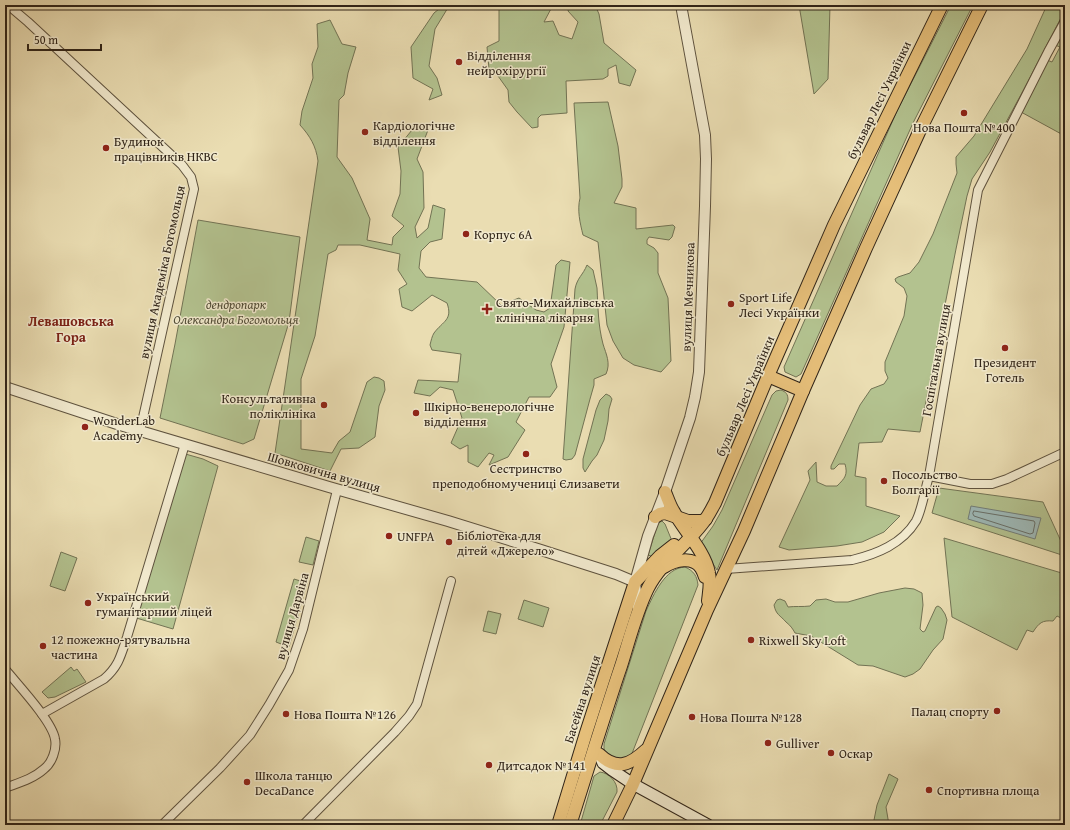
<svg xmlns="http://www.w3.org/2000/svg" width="1070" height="830" viewBox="0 0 1070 830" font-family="'Gentium Book Plus',serif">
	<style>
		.green { fill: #b3c28f; stroke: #727354 }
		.water { fill: #9db9b8; stroke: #717d78 }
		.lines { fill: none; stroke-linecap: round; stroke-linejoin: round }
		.shore { stroke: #666e68; stroke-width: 1 }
		.minor-casing { stroke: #5e523e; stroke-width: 10 }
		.tertiary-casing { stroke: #5e523e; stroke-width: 12 }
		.secondary-casing { stroke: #302418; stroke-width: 13 }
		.primary-casing { stroke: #302418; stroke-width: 14 }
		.minor { stroke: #f1e9cd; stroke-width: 8 }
		.tertiary { stroke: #f1e9cd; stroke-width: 10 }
		.secondary { stroke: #f1e9cd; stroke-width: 11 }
		.primary { stroke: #e5be79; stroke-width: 12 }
		.poi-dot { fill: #8f2418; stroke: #f1e9cd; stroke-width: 1.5 }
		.labels { text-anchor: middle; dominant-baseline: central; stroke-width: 3; stroke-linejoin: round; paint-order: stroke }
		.poi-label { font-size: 13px; fill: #302418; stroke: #f1e9cd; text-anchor: start }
		.street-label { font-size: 13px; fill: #302418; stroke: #f1e9cd }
		.park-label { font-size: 13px; font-style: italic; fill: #514c36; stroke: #f1e9cd }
		.neighbourhood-label { font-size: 14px; font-weight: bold; fill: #7a1f14; stroke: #f1e9cd }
	</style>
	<rect width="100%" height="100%" fill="#eaddb2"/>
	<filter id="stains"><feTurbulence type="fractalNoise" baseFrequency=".005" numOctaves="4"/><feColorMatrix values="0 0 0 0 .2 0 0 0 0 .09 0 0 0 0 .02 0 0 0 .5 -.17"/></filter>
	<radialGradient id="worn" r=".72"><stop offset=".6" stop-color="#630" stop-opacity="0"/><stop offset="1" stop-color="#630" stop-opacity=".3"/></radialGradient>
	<g class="green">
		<path d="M444 5H471L449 6 435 29 429 66 437 78 442 95 429 100 433 89 413 78 411 47 434 13Z"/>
		<path d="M499 5H553L544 22 553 21 559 35 572 39 578 22 568 11 569 5H595L599 14 604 43 636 70 630 86 619 83 616 65 608 69V76L603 79 566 81 567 113 541 115 538 118V127L532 128 517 112 509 102 508 90 498 76 489 69 487 47 499 41Z"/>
		<path d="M799 5H830L828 79 814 94Z"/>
		<path d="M951 5H973L913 123 801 374 796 377 785 372 784 367 897 111Z"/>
		<path d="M1047 5H1065V10L1024 89 990 152 972 179 967 196 956 249 920 432 888 429 882 442 859 443 855 476 866 478V506L900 516 884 532 862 542 837 546 789 550 779 547 810 480 808 471 816 462 817 482 826 486H837C845 478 848 475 845 464H839L834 469H831V466L860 405 871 389 884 384 888 378 885 371V362L904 316 907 296 904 288 896 282 895 279 898 277 910 273 919 262 933 234 957 173 956 164V157L974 136 1027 49Z"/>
		<path d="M330 20 342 44 356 47 348 73 344 95 339 100 337 157 352 178 370 219 367 240 392 245 393 237 404 226 392 216 400 194 401 171 398 147 417 124 428 130 417 159 423 172 424 208 415 227 417 238 428 228 433 205 445 209 442 239 430 242 421 251 419 268 426 277 477 282 501 305 519 298 536 310 544 312 550 308 556 265 561 260 570 262 564 327 551 364 557 387 550 397H529L516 422 525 430 508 457 489 465 494 455 489 453 478 467 468 462V445L460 449 451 443 462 418 453 390 440 387 430 396 414 393 418 380 458 382 461 354 432 350 430 345C431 341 432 336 434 333 443 321 453 320 447 303L432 295 412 311 402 307 399 289 407 284 398 270 400 254 360 245H338L336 250 328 254 315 336 301 379V449L332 453 339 441 350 432 367 382 374 377 379 378 384 381 385 390 379 406 375 437 359 448 341 449 330 471 275 453 318 161C316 146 310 136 300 125L302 111 313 78 312 64 318 47 317 24Z"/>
		<path d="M1065 27V136L1021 112 1047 60 1052 62 1060 47 1055 45Z"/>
		<path d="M608 102 618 146 622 179V187L614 203 636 208V229L673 225 675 227 672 237 669 240 649 237 647 240V244L654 248 658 253V273L668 298 671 361 661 372 634 365 623 358 613 341 607 325 598 242 583 235C580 223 577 210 580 198L574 103Z"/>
		<path d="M198 220 300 237 289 322 254 439 243 444 160 418 175 344Z"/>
		<path d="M587 265 593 270C594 276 596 282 597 288 598 307 598 325 603 344 606 354 611 363 606 374L594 379V385L590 399 575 455 572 459 566 460 563 459 575 289C577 278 583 275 587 265Z"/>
		<path d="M781 390C786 392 788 394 788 400L717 570 700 544 713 526 722 510 772 395 776 391Z"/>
		<path d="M606 394 610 396 612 399 609 409 608 421 604 440 597 455 592 461 585 472 583 468V459L596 410 600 400Z"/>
		<path d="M182 453 203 459 218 466 173 629 133 617Z"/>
		<path d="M939 488 1043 502 1065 550V556L932 513Z"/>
		<path d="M662 521 665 524 672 541 654 557 648 555 658 523Z"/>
		<path d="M306 537 319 541 313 565 299 562Z"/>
		<path d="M944 538 1065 574V620L1057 616 1053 621C1042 620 1039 623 1033 632L1027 630 1017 650 952 617Z"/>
		<path d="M61 552 77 558 65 591 50 586Z"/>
		<path d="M685 567C694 571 697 576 698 585L631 756 623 762 606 753 604 749V744L646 611C654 594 665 568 685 567Z"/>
		<path d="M294 579 307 583 289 647 276 642Z"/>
		<path d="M905 588 914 589 922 593 923 605 920 629 923 632 925 631 936 607 938 606 941 608 945 614 947 620 943 639 933 650 920 669 913 674 905 677 873 666 858 665 811 636 795 633C793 629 790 625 786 622 780 615 776 615 774 605L777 600 780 599 785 601 788 607C795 606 802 607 810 606L816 600 826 599 835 602H848L879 593Z"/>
		<path d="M524 600 549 608 543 627 518 619Z"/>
		<path d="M488 611 501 614 496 634 483 631Z"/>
		<path d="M71 667 74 671 77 669 86 682 55 697 48 698 42 692Z"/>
		<path d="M600 772C609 773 618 782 617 792L600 825H580L594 776Z"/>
		<path d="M889 774 898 779 886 807 889 825H873L877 805Z"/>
	</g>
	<path class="water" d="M971 506 1041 518 1035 539 968 519Z"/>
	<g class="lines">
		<path class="shore" d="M974 511 1034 521 1035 523 1033 533 1030 534 974 516 973 514Z"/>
		<defs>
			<g id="minor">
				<path d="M8 5 28 22 182 165 191 177 194 189 140 431"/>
				<path d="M929 476 970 484H992L1007 479 1065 452"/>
				<path d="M726 569 852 560C877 554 902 544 916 521 922 510 925 489 929 476L978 190 1048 52 1065 21"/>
				<path d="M5 669C18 685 52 721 55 739 57 749 52 763 44 769 33 779 18 783 5 788"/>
				<path d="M42 714 104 679C119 666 121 655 127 637L185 444"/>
				<path d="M162 825 220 768 250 735 269 705 289 670 303 629 337 490"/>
				<path d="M303 825 395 732 409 716 417 704 451 581"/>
			</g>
			<g id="tertiary">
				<path d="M5 387 120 425 329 487 448 521 541 550 616 574 635 582"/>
				<path d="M638 610 635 582 648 536 665 492 690 418 695 397 699 372 705 206 706 159 705 135 681 5"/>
			</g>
			<path id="secondary" d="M600 756 603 763 612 770 633 784 708 825"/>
			<g id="primary">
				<path d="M768 376 803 391"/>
				<path d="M665 492C668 499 670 506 674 512 684 531 705 551 709 573 711 582 709 592 708 601"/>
				<path d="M655 517 660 514 665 513 688 521H702L706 519"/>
				<path d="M664 567C675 560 693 556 701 568 703 571 704 574 705 577"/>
				<path d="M599 754C617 771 630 765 646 750"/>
				<path d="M558 825 586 733 635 582 660 556 674 545"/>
				<path d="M570 825C587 772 603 719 621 666 629 641 636 612 648 588 661 563 685 546 702 524 708 517 711 510 715 503L768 376 834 225 942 5"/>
				<path d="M613 825 633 784 707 610 744 531 803 391 866 248 920 130 982 5"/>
			</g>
		</defs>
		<use href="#minor" class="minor-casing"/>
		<use href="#tertiary" class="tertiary-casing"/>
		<use href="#secondary" class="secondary-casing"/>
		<use href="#primary" class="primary-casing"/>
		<use href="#minor" class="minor"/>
		<use href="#tertiary" class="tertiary"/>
		<use href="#secondary" class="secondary"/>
		<use href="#primary" class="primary"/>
	</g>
	<g class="poi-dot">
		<circle cx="459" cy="62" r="4"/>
		<circle cx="964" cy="113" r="4"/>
		<circle cx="365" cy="132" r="4"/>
		<circle cx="106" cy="148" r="4"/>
		<circle cx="466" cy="234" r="4"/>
		<circle cx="731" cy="304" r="4"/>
		<path d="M485 303h4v4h4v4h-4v4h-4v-4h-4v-4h4z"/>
		<circle cx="1005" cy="348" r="4"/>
		<circle cx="324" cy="405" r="4"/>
		<circle cx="416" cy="413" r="4"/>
		<circle cx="85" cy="427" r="4"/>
		<circle cx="526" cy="454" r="4"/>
		<circle cx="884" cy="481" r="4"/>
		<circle cx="389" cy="536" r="4"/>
		<circle cx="449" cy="542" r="4"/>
		<circle cx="88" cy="603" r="4"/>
		<circle cx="751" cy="640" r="4"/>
		<circle cx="43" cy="646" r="4"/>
		<circle cx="997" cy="711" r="4"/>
		<circle cx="286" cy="714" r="4"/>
		<circle cx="692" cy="717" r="4"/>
		<circle cx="768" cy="743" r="4"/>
		<circle cx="831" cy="753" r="4"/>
		<circle cx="489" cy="765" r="4"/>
		<circle cx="247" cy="782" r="4"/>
		<circle cx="929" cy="790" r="4"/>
	</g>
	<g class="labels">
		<g class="poi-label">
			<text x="467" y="55">Відділення<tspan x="467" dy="15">нейрохірургії</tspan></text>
			<text x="373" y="125">Кардіологічне<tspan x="373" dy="15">відділення</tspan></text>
			<text x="964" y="127" text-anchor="middle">Нова Пошта №400</text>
			<text x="114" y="141">Будинок<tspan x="114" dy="15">працівників НКВС</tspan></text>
			<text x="474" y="234">Корпус 6А</text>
			<text x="739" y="297">Sport Life<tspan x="739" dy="15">Лесі Українки</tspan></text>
			<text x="496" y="302">Свято-Михайлівська<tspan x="496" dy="15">клінічна лікарня</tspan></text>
			<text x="1005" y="362" text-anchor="middle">Президент<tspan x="1005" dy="15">Готель</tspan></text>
			<text x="316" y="398" text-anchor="end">Консультативна<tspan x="316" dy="15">поліклініка</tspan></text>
			<text x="424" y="406">Шкірно-венерологічне<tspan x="424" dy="15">відділення</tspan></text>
			<text x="93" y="420">WonderLab<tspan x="93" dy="15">Academy</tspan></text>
			<text x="526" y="468" text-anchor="middle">Сестринство<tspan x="526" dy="15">преподобномучениці Єлизавети</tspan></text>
			<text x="892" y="474">Посольство<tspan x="892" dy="15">Болгарії</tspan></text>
			<text x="457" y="535">Бібліотека для<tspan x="457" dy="15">дітей «Джерело»</tspan></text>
			<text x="397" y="536">UNFPA</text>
			<text x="96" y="596">Український<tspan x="96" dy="15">гуманітарний ліцей</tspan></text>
			<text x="51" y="639">12 пожежно-рятувальна<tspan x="51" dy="15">частина</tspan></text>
			<text x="759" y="640">Rixwell Sky Loft</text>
			<text x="989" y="711" text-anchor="end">Палац спорту</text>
			<text x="294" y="714">Нова Пошта №126</text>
			<text x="700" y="717">Нова Пошта №128</text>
			<text x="776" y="743">Gulliver</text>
			<text x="839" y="753">Оскар</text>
			<text x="497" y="765">Дитсадок №141</text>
			<text x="255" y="775">Школа танцю<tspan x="255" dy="15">DecaDance</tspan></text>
			<text x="937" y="790">Спортивна площа</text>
		</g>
		<g class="street-label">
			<text transform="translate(879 100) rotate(-64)">бульвар Лесі Українки</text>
			<text transform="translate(162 272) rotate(-78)">вулиця Академіка Богомольця</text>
			<text transform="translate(688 297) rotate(-88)">вулиця Мечникова</text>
			<text transform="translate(936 360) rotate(-80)">Госпітальна вулиця</text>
			<text transform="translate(745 396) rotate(-67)">бульвар Лесі Українки</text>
			<text transform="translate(324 472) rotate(16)">Шовковична вулиця</text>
			<text transform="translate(292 616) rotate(-74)">вулиця Дарвіна</text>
			<text transform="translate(582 699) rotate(-72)">Басейна вулиця</text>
		</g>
		<g class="park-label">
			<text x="236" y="304">дендропарк<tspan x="236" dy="15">Олександра Богомольця</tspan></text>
		</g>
		<g class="neighbourhood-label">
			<text x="71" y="321">Левашовська<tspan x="71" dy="16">Гора</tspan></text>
		</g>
	</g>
	<rect width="1070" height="830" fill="none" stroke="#eaddb2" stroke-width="20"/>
	<rect x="6" y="6" width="1058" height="818" fill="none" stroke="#302418" stroke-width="2"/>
	<rect x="10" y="10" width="1050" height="810" fill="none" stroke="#302418"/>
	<path d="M28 44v6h73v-6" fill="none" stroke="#302418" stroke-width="2"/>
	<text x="34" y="44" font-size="12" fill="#302418" stroke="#f1e9cd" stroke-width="3" paint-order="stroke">50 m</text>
	<rect width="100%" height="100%" filter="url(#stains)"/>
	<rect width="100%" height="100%" fill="url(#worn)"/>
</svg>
